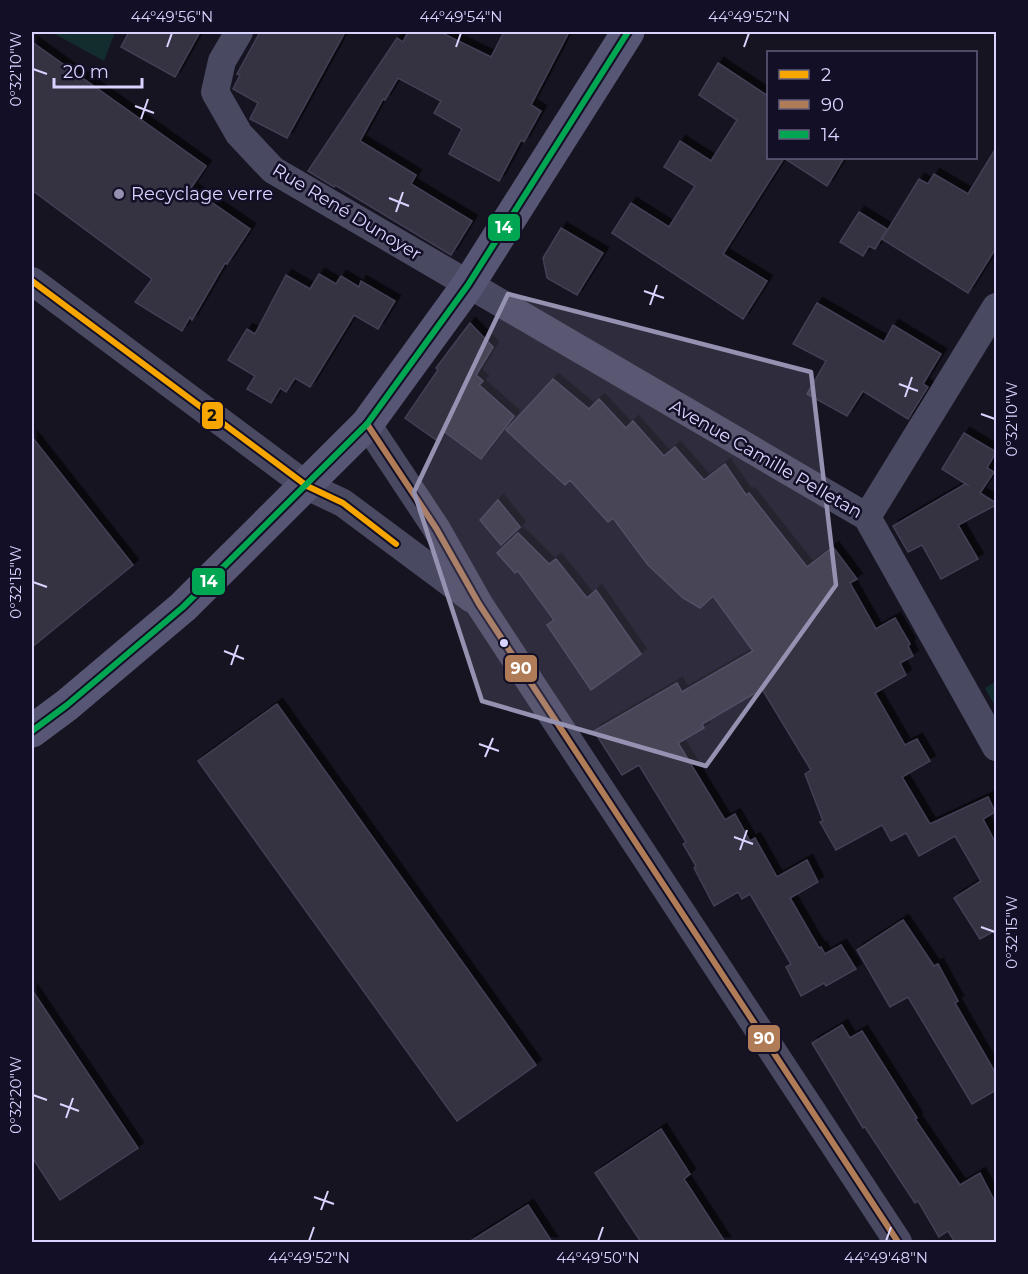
<svg xmlns="http://www.w3.org/2000/svg" width="1028" height="1274" viewBox="0 0 1028 1274" font-family="Montserrat,sans-serif">
	<style>
		.green { fill: #132c2d }
		.building { fill: #343243; stroke: #433f54; stroke-width: 1.5; filter: url(#shadow) }
		.lines { fill: none; stroke-linecap: round; stroke-linejoin: round }
		.street { stroke: #4a4962; stroke-width: 28 }
		.secondary { stroke: #575674; stroke-width: 33 }
		.bus-1-casing { stroke: #130f26; stroke-width: 10 }
		.bus-2-casing { stroke: #130f26; stroke-width: 10 }
		.bus-3-casing { stroke: #130f26; stroke-width: 10 }
		.bus-1 { stroke: #f7a600; stroke-width: 6 }
		.bus-2 { stroke: #b07c57; stroke-width: 6 }
		.bus-3 { stroke: #00a651; stroke-width: 6 }
		.marked { fill: #9591b1; fill-opacity: 0.2; stroke: #9591b1; stroke-width: 4.5; stroke-linejoin: round }
		.ticks { fill: none; stroke: #d9d4ff; stroke-width: 2 }
		.poi-dot { fill: #9591b1; stroke: #130f26; stroke-width: 2 }
		.bus-dot { fill: #d9d4ff; stroke: #130f26; stroke-width: 2 }
		.labels { text-anchor: middle; dominant-baseline: central; stroke-width: 5; stroke-linejoin: round; paint-order: stroke }
		.poi-label { font-size: 18px; fill: #d9d4ff; stroke: #130f26; text-anchor: start }
		.street-label { font-size: 18px; fill: #d9d4ff; stroke: #130f26 }
		.line-badge { stroke: #130f26; stroke-width: 2 }
		.badge-label { font-size: 16px; text-anchor: middle; font-weight: bold; fill: #fff }
		.pale-badge-label { font-size: 16px; text-anchor: middle; font-weight: bold; fill: #111 }
		.neatline { fill: none; stroke: #d9d4ff; stroke-width: 2 }
		.ticks-label { font-size: 15px; text-anchor: middle; fill: #d9d4ff }
	</style>
	<defs>
		<filter id="shadow"><feDropShadow dx="5.5" dy="-5.5" stdDeviation="0" flood-color="#0009"/></filter>
	</defs>
	<rect width="100%" height="100%" fill="#161421"/>
	<g class="green">
		<path d="M51 32H115L104 61Z"/>
		<path d="M996 681V708L985 688Z"/>
	</g>
	<g class="building">
		<path d="M129 32H200L175 77 121 47Z"/>
		<path d="M260 32H345L287 138 250 119 258 103 233 89 240 75 237 74Z"/>
		<path d="M408 32H440L491 57 504 32H569L531 105 541 111 524 142 521 140 499 181 449 154 462 129 434 113 441 101 398 78 385 100 383 99 360 141 416 175 411 184 472 221 451 255 335 185 334 187 308 171 397 38 403 42Z"/>
		<path d="M32 42 206 166 191 188 250 229 227 264 225 263 192 320 190 317 182 331 135 302 152 279 32 190Z"/>
		<path d="M718 63 768 96V158H844L827 186 784 158 723 254 767 281 743 319 612 233 631 203 669 227 695 186 664 167 680 141 711 161 737 120 699 95Z"/>
		<path d="M996 148V248L968 293 882 239 919 179 928 184 934 174 968 194Z"/>
		<path d="M859 212 887 229 875 249 869 246 863 256 840 242Z"/>
		<path d="M561 228 603 253 577 295 547 278 543 258Z"/>
		<path d="M319 274 336 284 341 276 359 287 361 281 395 301 378 329 354 315 310 387 295 378 286 392 280 388 271 403 247 389 255 376 228 360 247 329 255 334 286 275 310 289Z"/>
		<path d="M817 303 884 342 893 325 941 354 923 384 928 387 908 419 863 391 847 416 807 394 826 361 793 344Z"/>
		<path d="M470 323 493 347 476 375 483 381 479 385 514 416 481 459 442 430 436 440 405 418 438 370 436 368Z"/>
		<path d="M553 379 589 409 599 399 626 428 633 421 664 456 675 447 704 480 725 464 746 495 749 493 807 567 833 547 857 579 850 583 876 629 895 618 910 644 908 646 913 656 900 663 906 675 875 693 905 745 917 739 930 761 902 777 930 824 988 797 995 812 983 819 996 844V930L980 939 954 898 981 881 955 836 919 856 906 833 891 841 882 825 836 850 820 822 823 821 805 774 811 770 762 689 702 724 704 728 678 743 725 820 735 814 750 841 755 838 777 877 807 860 818 882 790 898 819 948 821 947 825 954 841 945 856 969 826 986 824 983 801 996 786 967 791 964 750 894 742 899 738 892 714 906 694 868 696 866 683 844 686 842 639 765 622 775 594 731 677 683 682 692 753 651 713 596 700 608 683 598 648 565 613 518 608 522 570 480 565 485 506 430Z"/>
		<path d="M964 433 996 452 987 468 994 472 980 493 996 503V505L958 525 978 559 941 579 922 545 908 552 893 526 965 484 969 486 942 469Z"/>
		<path d="M32 437 133 565 32 647Z"/>
		<path d="M498 500 520 527 501 545 480 520Z"/>
		<path d="M518 533 549 564 556 559 587 598 596 590 641 654 591 690 547 625 554 620 518 571 515 573 497 553Z"/>
		<path d="M277 704 536 1065 457 1121 198 761Z"/>
		<path d="M903 920 934 966 938 964 958 1001 955 1003 996 1074V1090L972 1104 908 997 890 1007 857 950Z"/>
		<path d="M32 990 138 1148 60 1200 32 1157Z"/>
		<path d="M842 1025 850 1038 862 1031 917 1118 915 1119 960 1185 980 1173 996 1204V1242H955L948 1231 939 1237 918 1201 915 1203 865 1127 863 1128 812 1043Z"/>
		<path d="M661 1129 690 1174 684 1179 725 1242H641L595 1173Z"/>
		<path d="M528 1205 552 1242H469Z"/>
	</g>
	<g class="lines">
		<g class="street">
			<path d="M239 32 222 61 215 92 239 134 273 170 867 517 996 747"/>
			<path d="M32 281 307 486 343 503 472 599"/>
			<path d="M367 424 436 528 479 604 898 1242"/>
			<path d="M867 517 996 307"/>
		</g>
		<path class="secondary" d="M32 731 67 705 183 607 367 424 468 285 628 32"/>
		<defs>
			<path id="bus-1" d="M32 281 307 486 343 503 396 544"/>
			<path id="bus-2" d="M367 424 436 528 479 604 898 1242"/>
			<path id="bus-3" d="M32 731 67 705 183 607 367 424 468 285 628 32"/>
		</defs>
		<use href="#bus-1" class="bus-1-casing"/>
		<use href="#bus-2" class="bus-2-casing"/>
		<use href="#bus-3" class="bus-3-casing"/>
		<use href="#bus-1" class="bus-1"/>
		<use href="#bus-2" class="bus-2"/>
		<use href="#bus-3" class="bus-3"/>
	</g>
	<path class="marked" d="M508 294 811 372 836 585 706 766 482 701 414 492Z"/>
	<path class="ticks" d="M167 47 172 33M456 47 461 33M744 47 749 33M33 69 47 74M135 106 154 113M141 119 148 99M389 198 409 206M396 212 403 192M644 291 664 298M650 305 657 285M899 384 918 391M905 397 912 377M981 414 995 419M33 582 47 587M224 651 244 659M231 665 238 645M479 744 499 751M485 757 493 738M734 837 753 844M740 850 747 830M981 927 995 932M33 1095 47 1100M60 1104 79 1111M66 1118 73 1098M314 1197 334 1204M321 1210 328 1191M309 1241 314 1227M598 1241 603 1227M886 1241 891 1227"/>
	<circle class="poi-dot" cx="119" cy="194" r="6"/>
	<circle class="bus-dot" cx="504" cy="643" r="5"/>
	<g class="labels">
		<g class="poi-label">
			<text x="131" y="194">Recyclage verre</text>
		</g>
		<g class="street-label">
			<text transform="translate(347 212) rotate(31)">Rue René Dunoyer</text>
			<text transform="translate(766 459) rotate(30)">Avenue Camille Pelletan</text>
		</g>
	</g>
	<g class="line-badge">
		<rect x="487" y="213" width="34" height="29" rx="6" fill="#00a651"/>
		<rect x="201" y="401" width="23" height="29" rx="6" fill="#f7a600"/>
		<rect x="191" y="567" width="35" height="29" rx="6" fill="#00a651"/>
		<rect x="504" y="654" width="34" height="29" rx="6" fill="#b07c57"/>
		<rect x="747" y="1024" width="34" height="29" rx="6" fill="#b07c57"/>
	</g>
	<g class="badge-label">
		<text x="504" y="233">14</text>
		<text x="209" y="587">14</text>
		<text x="521" y="674">90</text>
		<text x="764" y="1044">90</text>
	</g>
	<g class="pale-badge-label">
		<text x="212" y="421">2</text>
	</g>
	<rect width="1028" height="1274" fill="none" stroke="#130f26" stroke-width="66"/>
	<rect x="767" y="51" width="210" height="108" fill="#130f26" stroke="#625e7d" stroke-width="1.5"/>
	<rect x="779" y="70" width="30" height="9" fill="#f7a600" stroke="#625e7d" stroke-width="1.5"/>
	<text x="821" y="81" font-size="18" fill="#d9d4ff">2</text>
	<rect x="779" y="100" width="30" height="9" fill="#b07c57" stroke="#625e7d" stroke-width="1.5"/>
	<text x="821" y="111" font-size="18" fill="#d9d4ff">90</text>
	<rect x="779" y="130" width="30" height="9" fill="#00a651" stroke="#625e7d" stroke-width="1.5"/>
	<text x="821" y="141" font-size="18" fill="#d9d4ff">14</text>
	<path d="M54 78v9h88v-9" fill="none" stroke="#d9d4ff" stroke-width="3"/>
	<text x="63" y="78" font-size="18" fill="#d9d4ff" stroke="#130f26" stroke-width="4.5" paint-order="stroke">20 m</text>
	<rect x="33" y="33" width="962" height="1208" class="neatline"/>
	<g class="ticks-label">
		<text x="172" y="22">44°49'56"N</text>
		<text x="461" y="22">44°49'54"N</text>
		<text x="749" y="22">44°49'52"N</text>
		<text transform="translate(16 69) rotate(-90)" y="5">0°32'10"W</text>
		<text transform="translate(1012 419) rotate(-90)" y="5">0°32'10"W</text>
		<text transform="translate(16 582) rotate(-90)" y="5">0°32'15"W</text>
		<text transform="translate(1012 932) rotate(-90)" y="5">0°32'15"W</text>
		<text transform="translate(16 1095) rotate(-90)" y="5">0°32'20"W</text>
		<text x="309" y="1263">44°49'52"N</text>
		<text x="598" y="1263">44°49'50"N</text>
		<text x="886" y="1263">44°49'48"N</text>
	</g>
</svg>
